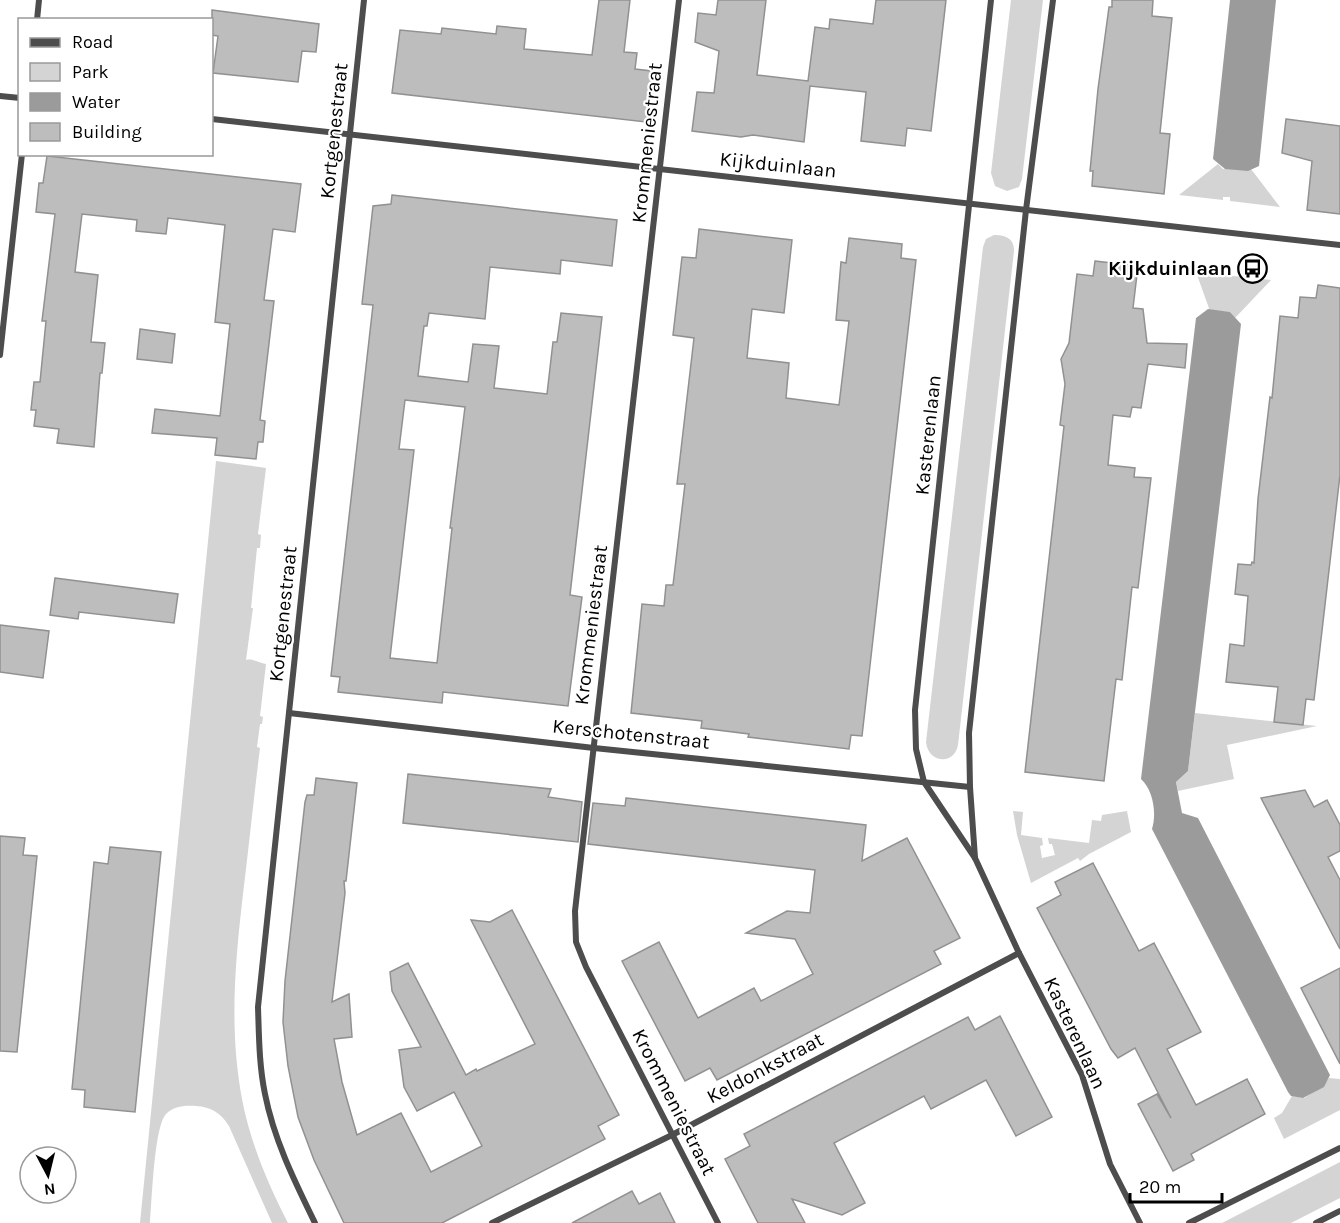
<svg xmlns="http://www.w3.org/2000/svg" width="1340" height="1223" viewBox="0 0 1340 1223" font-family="Karla,sans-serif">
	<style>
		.green { fill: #d4d4d4 }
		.water { fill: #9b9b9b }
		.building { fill: #bdbdbd; stroke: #919191; stroke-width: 1.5; fill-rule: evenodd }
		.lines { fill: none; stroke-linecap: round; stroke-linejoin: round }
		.minor { stroke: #4d4d4d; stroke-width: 6 }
		.labels { text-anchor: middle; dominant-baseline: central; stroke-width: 4.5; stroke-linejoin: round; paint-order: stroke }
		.street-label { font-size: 20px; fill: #000; stroke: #fff }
		.poi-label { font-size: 20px; font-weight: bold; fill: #000; stroke: #fff; text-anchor: end }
	</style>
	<rect width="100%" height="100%" fill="#fff"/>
	<g class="green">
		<path d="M1011 0H1043L1022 179 1019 187 1007 191 995 186 991 173Z"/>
		<path d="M1218 164 1223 169H1251L1280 207 1230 201V197H1223V200L1179 195Z"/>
		<path d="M994 235C1005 235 1014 238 1014 251L958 745C954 766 928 763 926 742L983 247 986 239Z"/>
		<path d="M1196 272 1271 280 1235 318 1230 312 1210 311Z"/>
		<path d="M216 461 266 468 258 534 261 535 260 548H257L251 608H253L246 660C253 658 258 663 266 664L260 716 263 717 262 724H260L257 747 260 748C254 796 249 845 243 894 235 964 229 1028 242 1099 250 1142 268 1184 288 1223H272L229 1126C221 1113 211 1107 196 1106 185 1105 174 1106 166 1114 154 1127 152 1202 150 1223H140Z"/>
		<path d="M1195 713 1317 726 1227 745 1234 779 1178 791 1176 782 1188 771Z"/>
		<path d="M1013 811 1023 812 1021 835 1042 838 1043 845 1040 846 1042 858 1055 855 1052 844H1049L1048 838 1089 843 1092 820 1101 821 1102 815 1127 811 1131 832 1089 854 1080 861 1078 858 1031 883 1017 835Z"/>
		<path d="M1329 1078 1340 1079V1110L1284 1139 1274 1118 1282 1113 1292 1096 1304 1098 1322 1087Z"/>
		<path d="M1340 1162V1198L1291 1223H1222Z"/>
	</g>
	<g class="water">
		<path d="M1230 0H1276L1259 166 1248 171 1225 169 1213 159Z"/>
		<path d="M1208 309 1230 312 1241 324 1188 771 1176 782 1182 813 1198 818 1330 1075 1324 1087 1303 1098 1291 1096 1288 1092 1152 829C1157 813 1153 790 1141 779L1196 318Z"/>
	</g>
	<g class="building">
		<path d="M599 0H630L624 52 637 53 635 69 652 71 646 122 392 93 400 30 441 34 442 28 496 34 497 26 526 29 524 49 592 55Z"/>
		<path d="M718 0H766L757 75 808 81 815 27 829 29 830 19 873 24 876 0H946L931 131 907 128 905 146 861 141 866 92 810 86 804 142 753 135 741 137 692 131 697 92 714 93 719 51 695 42 698 13 716 15Z"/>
		<path d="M1112 0H1153L1152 16 1172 18 1160 133 1170 134 1164 194 1092 186 1093 171H1090L1098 89 1109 7H1112Z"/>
		<path d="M212 10 319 24 316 52 302 51 298 82 213 73 218 36 212 35Z"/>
		<path d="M1286 119 1340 126V214L1307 210 1312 161 1282 153Z"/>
		<path d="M47 156 301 184 295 232 273 229 264 300 274 301 260 420 265 421 263 442H258L256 459 215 455 217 438 152 433 155 409 220 416 230 324 215 322 225 225 168 218 166 234 136 231 137 220 82 214 75 272 98 275 91 342 105 343 102 373H100L94 447 57 443 59 429 34 426 36 410H31L34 382H40L46 321H42L55 214 36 212 39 183H43Z"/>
		<path d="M392 195 617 220 612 266 561 260 560 274 490 267 485 319 429 313 427 326H424L418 376 468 382 473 344 499 346 494 388 547 394 553 342H557L561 313 602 317 570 595 582 597 568 706 443 692 442 703 338 692 340 677 331 676 373 305 362 304 373 206 391 204ZM405 400 465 407 450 528H452L437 663 390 658 414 450 399 449Z"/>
		<path d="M699 229 792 240 784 313 752 309 747 358 789 363 786 398 839 405 849 321 836 320 841 262 846 263 849 238 902 244 901 258 916 260 862 736 851 735 849 749 748 737 749 734 701 728 702 721 631 713 642 604 664 606 666 585H673L685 484H677L694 338 673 335 682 257 696 258Z"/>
		<path d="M1095 261 1138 266 1133 308 1143 309 1147 343 1187 344 1185 368 1148 364 1141 408 1132 407 1130 417 1113 415 1108 465 1135 468 1134 477 1151 478 1138 588 1132 587 1122 680 1116 679 1104 781 1025 772 1064 426 1060 425 1065 384 1061 359 1069 343 1077 274 1093 276Z"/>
		<path d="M1318 285 1340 288V475L1314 700 1306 699 1303 725 1274 722 1278 687 1226 682 1230 644 1244 646 1248 596 1235 594 1238 564 1251 565 1252 562 1254 563 1258 499 1270 397 1272 398 1280 316 1298 318 1300 297 1316 298Z"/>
		<path d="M140 329 175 334 172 363 137 359Z"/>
		<path d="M55 578 178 594 174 623 79 612 78 619 50 615Z"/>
		<path d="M0 625 49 631 43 678 0 672Z"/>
		<path d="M408 774 551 789 548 797 582 802 578 842 403 823Z"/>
		<path d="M316 778 357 783 346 881H344L345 893 332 1002 349 994 352 1037 334 1039 342 1082 357 1135 401 1113 431 1172 482 1146 454 1092 417 1111 404 1087 399 1050 421 1047 392 991 390 972 408 963 466 1075 476 1069 477 1071 535 1044 471 920 490 922 512 910 619 1115 598 1126 605 1139 442 1223H344L314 1160 298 1117 288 1066 283 1022 285 981 305 802 307 795H314Z"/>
		<path d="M1305 790 1314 807 1327 800 1340 825V851L1328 857 1340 880V949L1261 798Z"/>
		<path d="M626 798 866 825 862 861 907 838 960 938 934 951 941 964 717 1080 710 1068 685 1081 622 961 659 942 698 1018 754 988 761 1001 813 974 795 939 746 933 787 911 810 913 815 870 588 844 593 803 625 806Z"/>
		<path d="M0 836 25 838 23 855 37 856 17 1052 0 1051Z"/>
		<path d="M110 847 161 852 135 1112 84 1107 85 1090 72 1089 94 862 108 864Z"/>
		<path d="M1093 863 1139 951 1154 943 1201 1032 1167 1049 1196 1105 1247 1079 1265 1114 1191 1154 1194 1160 1173 1171 1138 1104 1157 1094 1171 1118 1135 1048 1118 1058 1111 1049 1037 908 1061 895 1055 882Z"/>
		<path d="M1340 968V1064L1301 988Z"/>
		<path d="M1000 1016 1052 1117 1016 1136 986 1080 931 1109 924 1096 834 1143 865 1203 842 1215 792 1199 805 1223H758L725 1159 750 1146 744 1134 968 1017 975 1030Z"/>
		<path d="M632 1191 639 1204 660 1193 675 1223H572Z"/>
	</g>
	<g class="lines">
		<g class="minor">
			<path d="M679 0 575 911 576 942 586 967 718 1223"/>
			<path d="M991 0 915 710 916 749 924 782 975 858 1019 953 1082 1075 1110 1164 1140 1223"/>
			<path d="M37 20 39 0"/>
			<path d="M0 96 20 98"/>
			<path d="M212 119 1340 245"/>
			<path d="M0 355 22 154"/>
			<path d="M289 713 594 748 970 787"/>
			<path d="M975 858 970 787 969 733 1026 210 1053 0"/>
			<path d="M315 1223C295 1182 274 1140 265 1094 259 1065 259 1036 258 1007L364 0"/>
			<path d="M492 1223 672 1135 1019 953"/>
			<path d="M1189 1223 1340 1148"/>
			<path d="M1316 1223 1340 1211"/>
		</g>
	</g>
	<defs>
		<symbol id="bus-ring" viewBox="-11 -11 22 22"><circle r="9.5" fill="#fff" stroke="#000" stroke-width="1.5"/><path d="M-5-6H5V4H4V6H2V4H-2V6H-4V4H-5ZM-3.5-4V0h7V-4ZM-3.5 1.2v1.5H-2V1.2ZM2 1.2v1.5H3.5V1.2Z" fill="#000"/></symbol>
	</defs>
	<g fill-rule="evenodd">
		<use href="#bus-ring" x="1236" y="252" width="33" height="33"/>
	</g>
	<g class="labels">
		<g class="street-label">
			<text transform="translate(334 131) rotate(-84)">Kortgenestraat</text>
			<text transform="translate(647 143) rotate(-84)">Krommeniestraat</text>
			<text transform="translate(778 165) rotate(6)">Kijkduinlaan</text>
			<text transform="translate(928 435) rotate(-84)">Kasterenlaan</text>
			<text transform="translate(283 614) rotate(-84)">Kortgenestraat</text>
			<text transform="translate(591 625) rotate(-83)">Krommeniestraat</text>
			<text transform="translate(631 734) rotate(6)">Kerschotenstraat</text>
			<text transform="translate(1075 1033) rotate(65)">Kasterenlaan</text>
			<text transform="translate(765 1068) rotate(-28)">Keldonkstraat</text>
			<text transform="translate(674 1102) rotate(63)">Krommeniestraat</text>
		</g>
		<g class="poi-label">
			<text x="1232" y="268">Kijkduinlaan</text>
		</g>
	</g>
	<rect x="18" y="18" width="195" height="138" fill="#ffffff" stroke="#999999" stroke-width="1.5"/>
	<rect x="30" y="38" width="30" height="9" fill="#4d4d4d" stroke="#999999" stroke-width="1.5"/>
	<text x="72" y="48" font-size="18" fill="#000000">Road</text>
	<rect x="30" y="63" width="30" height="18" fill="#d4d4d4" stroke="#999999" stroke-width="1.5"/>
	<text x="72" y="78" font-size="18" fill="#000000">Park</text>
	<rect x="30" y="93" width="30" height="18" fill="#9b9b9b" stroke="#999999" stroke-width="1.5"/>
	<text x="72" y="108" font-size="18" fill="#000000">Water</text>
	<rect x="30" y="123" width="30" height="18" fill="#bdbdbd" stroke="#999999" stroke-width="1.5"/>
	<text x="72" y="138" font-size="18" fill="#000000">Building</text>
	<g transform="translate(48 1175) rotate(173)"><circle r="28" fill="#ffffff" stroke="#999999" stroke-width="1.5"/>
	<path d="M0-4.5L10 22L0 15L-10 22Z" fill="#000000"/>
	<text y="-9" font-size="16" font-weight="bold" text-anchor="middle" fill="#000000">N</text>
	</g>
	<path d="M1130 1193v9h92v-9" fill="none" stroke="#000000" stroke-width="3"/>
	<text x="1139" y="1193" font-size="18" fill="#000000" stroke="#ffffff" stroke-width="4.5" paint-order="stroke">20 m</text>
</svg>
